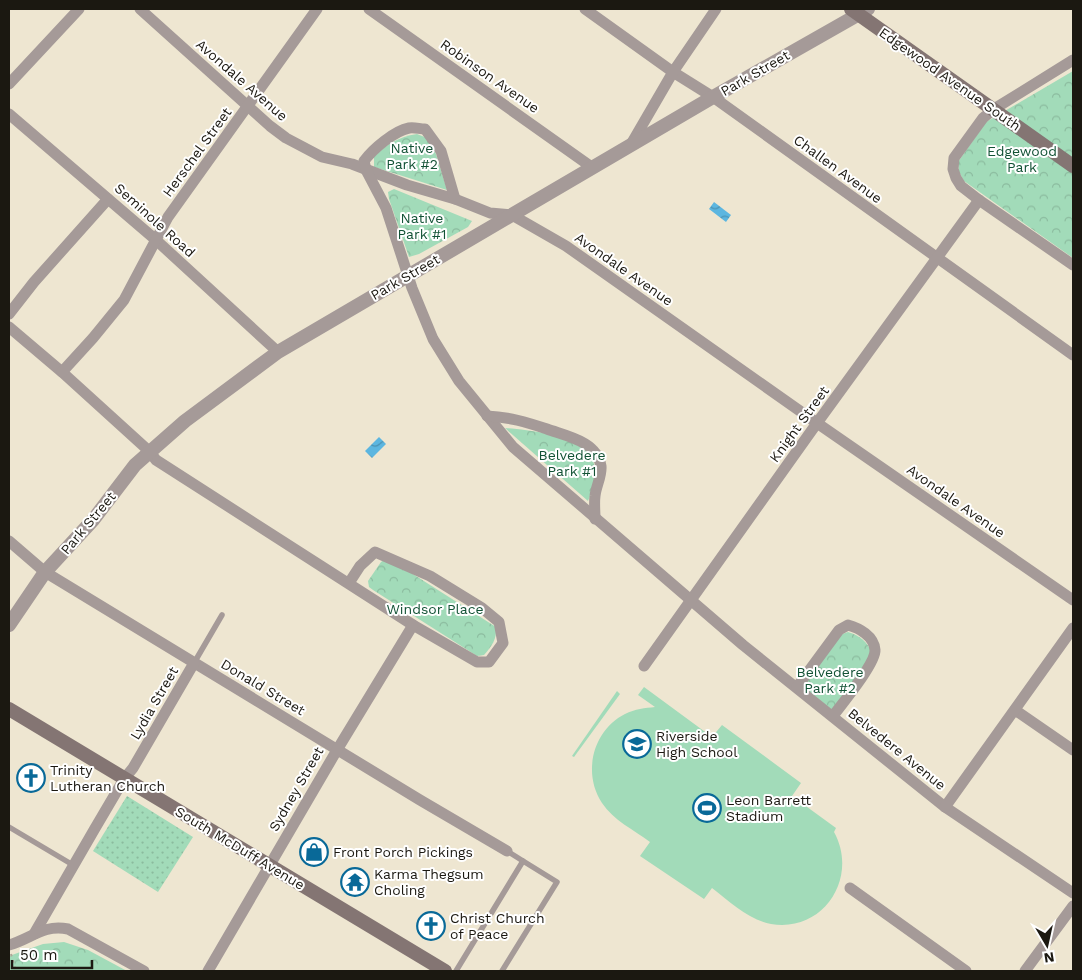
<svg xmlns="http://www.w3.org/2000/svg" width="1082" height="980" viewBox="0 0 1082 980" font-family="'Work Sans',sans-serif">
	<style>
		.grass { fill: url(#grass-dots) }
		.forest { fill: url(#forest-crowns) }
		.pitch { fill: #a2dbb9 }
		.water { fill: url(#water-waves) }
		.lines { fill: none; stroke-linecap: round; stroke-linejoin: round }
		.path { stroke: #aea797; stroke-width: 2; stroke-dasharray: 2.5 4; stroke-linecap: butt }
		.service { stroke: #a59a98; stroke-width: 5.5 }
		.minor { stroke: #a59a98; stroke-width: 11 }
		.tertiary { stroke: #a59a98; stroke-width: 14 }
		.secondary { stroke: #847573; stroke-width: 14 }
		.labels { text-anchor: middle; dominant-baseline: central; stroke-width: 4; stroke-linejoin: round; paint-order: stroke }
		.street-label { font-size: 14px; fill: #1b1811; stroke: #fff }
		.park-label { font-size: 14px; fill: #125235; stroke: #fff }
		.poi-label { font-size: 14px; fill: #1b1811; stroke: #fff; text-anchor: start }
	</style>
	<defs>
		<pattern id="grass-dots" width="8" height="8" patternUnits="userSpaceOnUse" patternTransform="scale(1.25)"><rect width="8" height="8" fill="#a2dbb9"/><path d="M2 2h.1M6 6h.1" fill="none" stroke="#8bbb9e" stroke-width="1.8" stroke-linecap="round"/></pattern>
		<pattern id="forest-crowns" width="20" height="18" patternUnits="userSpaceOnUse" patternTransform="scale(1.25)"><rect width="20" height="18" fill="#a2dbb9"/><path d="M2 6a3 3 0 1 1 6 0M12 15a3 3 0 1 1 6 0" fill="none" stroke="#8bbb9e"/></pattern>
		<pattern id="water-waves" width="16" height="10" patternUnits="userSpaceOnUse" patternTransform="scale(1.25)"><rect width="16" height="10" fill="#5cb6e0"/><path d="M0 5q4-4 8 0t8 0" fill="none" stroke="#4b93b4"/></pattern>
	</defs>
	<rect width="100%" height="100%" fill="#eee6d1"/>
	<path class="grass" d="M127 796 193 837 158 892 93 851Z"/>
	<g class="forest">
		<path d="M1073 71V258L964 181 959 172 958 162 986 122Z"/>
		<path d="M417 134 427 138 436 154 447 190 374 167V157C387 144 398 137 417 134Z"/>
		<path d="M394 189 472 221 468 227 419 254 409 257 389 199 388 192Z"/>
		<path d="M505 428C526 429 566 435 584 447 590 452 593 460 595 467 597 479 592 491 588 501Z"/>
		<path d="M384 560 394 562 496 627C497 639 492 646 484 655L477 656 373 590 369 587 368 581 381 562Z"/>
		<path d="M848 632C860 636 867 641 872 653L865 667 832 710 799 684 840 635Z"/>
		<path d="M64 942 88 950 127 971H9V956L43 944Z"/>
	</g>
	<g class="pitch">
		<path d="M644 687 712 737 722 725 801 783 792 796 836 828 834 832C859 877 824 933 771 924 749 920 730 902 712 888L704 899 640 856 650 842C634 830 613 820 602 803 582 773 593 730 625 714 635 709 645 708 655 707L638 695Z"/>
		<path d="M617 691 620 694 574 757 572 756Z"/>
	</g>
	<g class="water">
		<path d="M714 202 731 215 726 222 709 209Z"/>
		<path d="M379 437 386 444 372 458 365 451Z"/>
	</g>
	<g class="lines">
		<path class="path" d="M11 954 16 971"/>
		<g class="service">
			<path d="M194 663 222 615"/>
			<path d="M9 827 73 865"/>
			<path d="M507 851 523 861"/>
			<path d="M456 971 523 861 557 882 502 971"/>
		</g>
		<g class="minor">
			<path d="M140 9 270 126 286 138 322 157 352 164 407 185 455 199 490 213 512 215 566 246 817 423 1073 600"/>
			<path d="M369 9 593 168"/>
			<path d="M585 9 673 72 713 97 1073 355"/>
			<path d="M1073 60 994 109 983 118 954 158 953 169 956 178 961 186 979 200 1073 265"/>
			<path d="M9 84 79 9"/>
			<path d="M9 114 156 240 278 352"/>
			<path d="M630 146 673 72 716 9"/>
			<path d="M455 199 441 151 425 129C420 129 414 127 409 128 394 131 373 149 364 161L366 170 386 208 412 288 433 339 459 381 513 447 743 645 945 807 1073 893"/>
			<path d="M9 314 34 282 108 199"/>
			<path d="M9 327 62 372 149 451 156 460 413 625 477 662H489L503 643 499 622 482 608 430 576 375 552 360 566 349 583"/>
			<path d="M62 372 93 338 124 300 168 217 317 9"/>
			<path d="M487 416C509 417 526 422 547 429 566 436 597 441 601 466 602 476 596 486 595 496 594 503 595 511 595 519"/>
			<path d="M9 541 45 572 420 800 507 851"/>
			<path d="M644 666 817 423 979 200"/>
			<path d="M797 687 839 630 848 625C859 628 874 636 875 650 876 663 842 704 833 716"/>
			<path d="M1015 710 1073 750"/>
			<path d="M945 807 1073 628"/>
			<path d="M850 888 966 971"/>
			<path d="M34 934 94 830 124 779 133 768 194 663"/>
			<path d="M9 945C31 939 43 924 68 929L144 971"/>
			<path d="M208 971 337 750 413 625"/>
			<path d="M1025 971 1073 906"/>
		</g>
		<path class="tertiary" d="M9 625 45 572 93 520 135 465 185 421 278 352 713 97 868 9"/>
		<g class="secondary">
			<path d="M851 9 1073 166"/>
			<path d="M9 709 445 971"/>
		</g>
	</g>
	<defs>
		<symbol id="school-ring" viewBox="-11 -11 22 22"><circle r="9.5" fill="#fff" stroke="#096998" stroke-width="1.5"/><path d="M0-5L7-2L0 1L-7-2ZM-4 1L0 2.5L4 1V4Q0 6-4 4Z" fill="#096998"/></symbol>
		<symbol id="church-ring" viewBox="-11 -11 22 22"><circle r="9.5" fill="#fff" stroke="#096998" stroke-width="1.5"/><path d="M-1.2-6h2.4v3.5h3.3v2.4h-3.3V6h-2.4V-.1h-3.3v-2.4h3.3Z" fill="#096998"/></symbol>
		<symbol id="stadium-ring" viewBox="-11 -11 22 22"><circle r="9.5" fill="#fff" stroke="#096998" stroke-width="1.5"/><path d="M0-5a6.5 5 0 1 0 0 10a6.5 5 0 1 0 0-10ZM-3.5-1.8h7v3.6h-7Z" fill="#096998"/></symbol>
		<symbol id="shop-ring" viewBox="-11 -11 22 22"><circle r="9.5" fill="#fff" stroke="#096998" stroke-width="1.5"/><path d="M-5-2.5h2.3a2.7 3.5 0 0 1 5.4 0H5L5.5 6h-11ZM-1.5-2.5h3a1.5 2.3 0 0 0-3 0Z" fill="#096998"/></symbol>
		<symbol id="temple-ring" viewBox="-11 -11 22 22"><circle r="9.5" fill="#fff" stroke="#096998" stroke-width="1.5"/><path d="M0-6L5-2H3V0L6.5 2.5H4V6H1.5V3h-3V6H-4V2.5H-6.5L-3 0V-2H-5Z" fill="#096998"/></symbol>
	</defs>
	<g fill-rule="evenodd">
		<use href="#school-ring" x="621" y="728" width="32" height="32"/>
		<use href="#church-ring" x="15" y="762" width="32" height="32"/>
		<use href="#stadium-ring" x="691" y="792" width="32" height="32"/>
		<use href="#shop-ring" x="298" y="836" width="32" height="32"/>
		<use href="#temple-ring" x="339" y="866" width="32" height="32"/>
		<use href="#church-ring" x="415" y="910" width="32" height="32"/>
	</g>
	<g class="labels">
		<g class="street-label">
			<text transform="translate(755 73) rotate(-30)">Park Street</text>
			<text transform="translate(490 76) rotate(35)">Robinson Avenue</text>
			<text transform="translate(950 79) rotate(35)">Edgewood Avenue South</text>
			<text transform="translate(242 80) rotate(41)">Avondale Avenue</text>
			<text transform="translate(197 152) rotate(-54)">Herschel Street</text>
			<text transform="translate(838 169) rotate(36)">Challen Avenue</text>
			<text transform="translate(155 220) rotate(42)">Seminole Road</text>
			<text transform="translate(624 269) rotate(35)">Avondale Avenue</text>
			<text transform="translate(405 277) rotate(-30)">Park Street</text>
			<text transform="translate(799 424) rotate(-54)">Knight Street</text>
			<text transform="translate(956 501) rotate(35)">Avondale Avenue</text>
			<text transform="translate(88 523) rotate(-50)">Park Street</text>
			<text transform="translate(263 687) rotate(31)">Donald Street</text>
			<text transform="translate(154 703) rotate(-60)">Lydia Street</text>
			<text transform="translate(897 749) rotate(39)">Belvedere Avenue</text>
			<text transform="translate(296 789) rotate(-60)">Sydney Street</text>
			<text transform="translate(240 848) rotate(31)">South McDuff Avenue</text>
		</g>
		<g class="park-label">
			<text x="412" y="148">Native<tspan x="412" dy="16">Park #2</tspan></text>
			<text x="1022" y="151">Edgewood<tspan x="1022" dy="16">Park</tspan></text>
			<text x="422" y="218">Native<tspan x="422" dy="16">Park #1</tspan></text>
			<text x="572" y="455">Belvedere<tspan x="572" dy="16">Park #1</tspan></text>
			<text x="435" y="609">Windsor Place</text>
			<text x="830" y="672">Belvedere<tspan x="830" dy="16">Park #2</tspan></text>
		</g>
		<g class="poi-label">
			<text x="656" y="736">Riverside<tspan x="656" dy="16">High School</tspan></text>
			<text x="50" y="770">Trinity<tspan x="50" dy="16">Lutheran Church</tspan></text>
			<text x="726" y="800">Leon Barrett<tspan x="726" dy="16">Stadium</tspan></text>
			<text x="333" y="852">Front Porch Pickings</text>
			<text x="374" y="874">Karma Thegsum<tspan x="374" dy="16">Choling</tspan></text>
			<text x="450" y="918">Christ Church<tspan x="450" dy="16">of Peace</tspan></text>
		</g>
	</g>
	<rect width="1082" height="980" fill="none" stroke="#1b1811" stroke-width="20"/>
	<g transform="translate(1047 945) rotate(171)" stroke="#ffffff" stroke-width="4" paint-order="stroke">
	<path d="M0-4L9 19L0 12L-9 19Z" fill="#1b1811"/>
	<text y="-8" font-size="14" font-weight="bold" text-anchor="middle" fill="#1b1811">N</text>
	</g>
	<path d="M12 960v8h80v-8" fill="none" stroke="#1b1811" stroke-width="2.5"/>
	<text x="20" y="960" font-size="15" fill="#1b1811" stroke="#ffffff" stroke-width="4" paint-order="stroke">50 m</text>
</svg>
